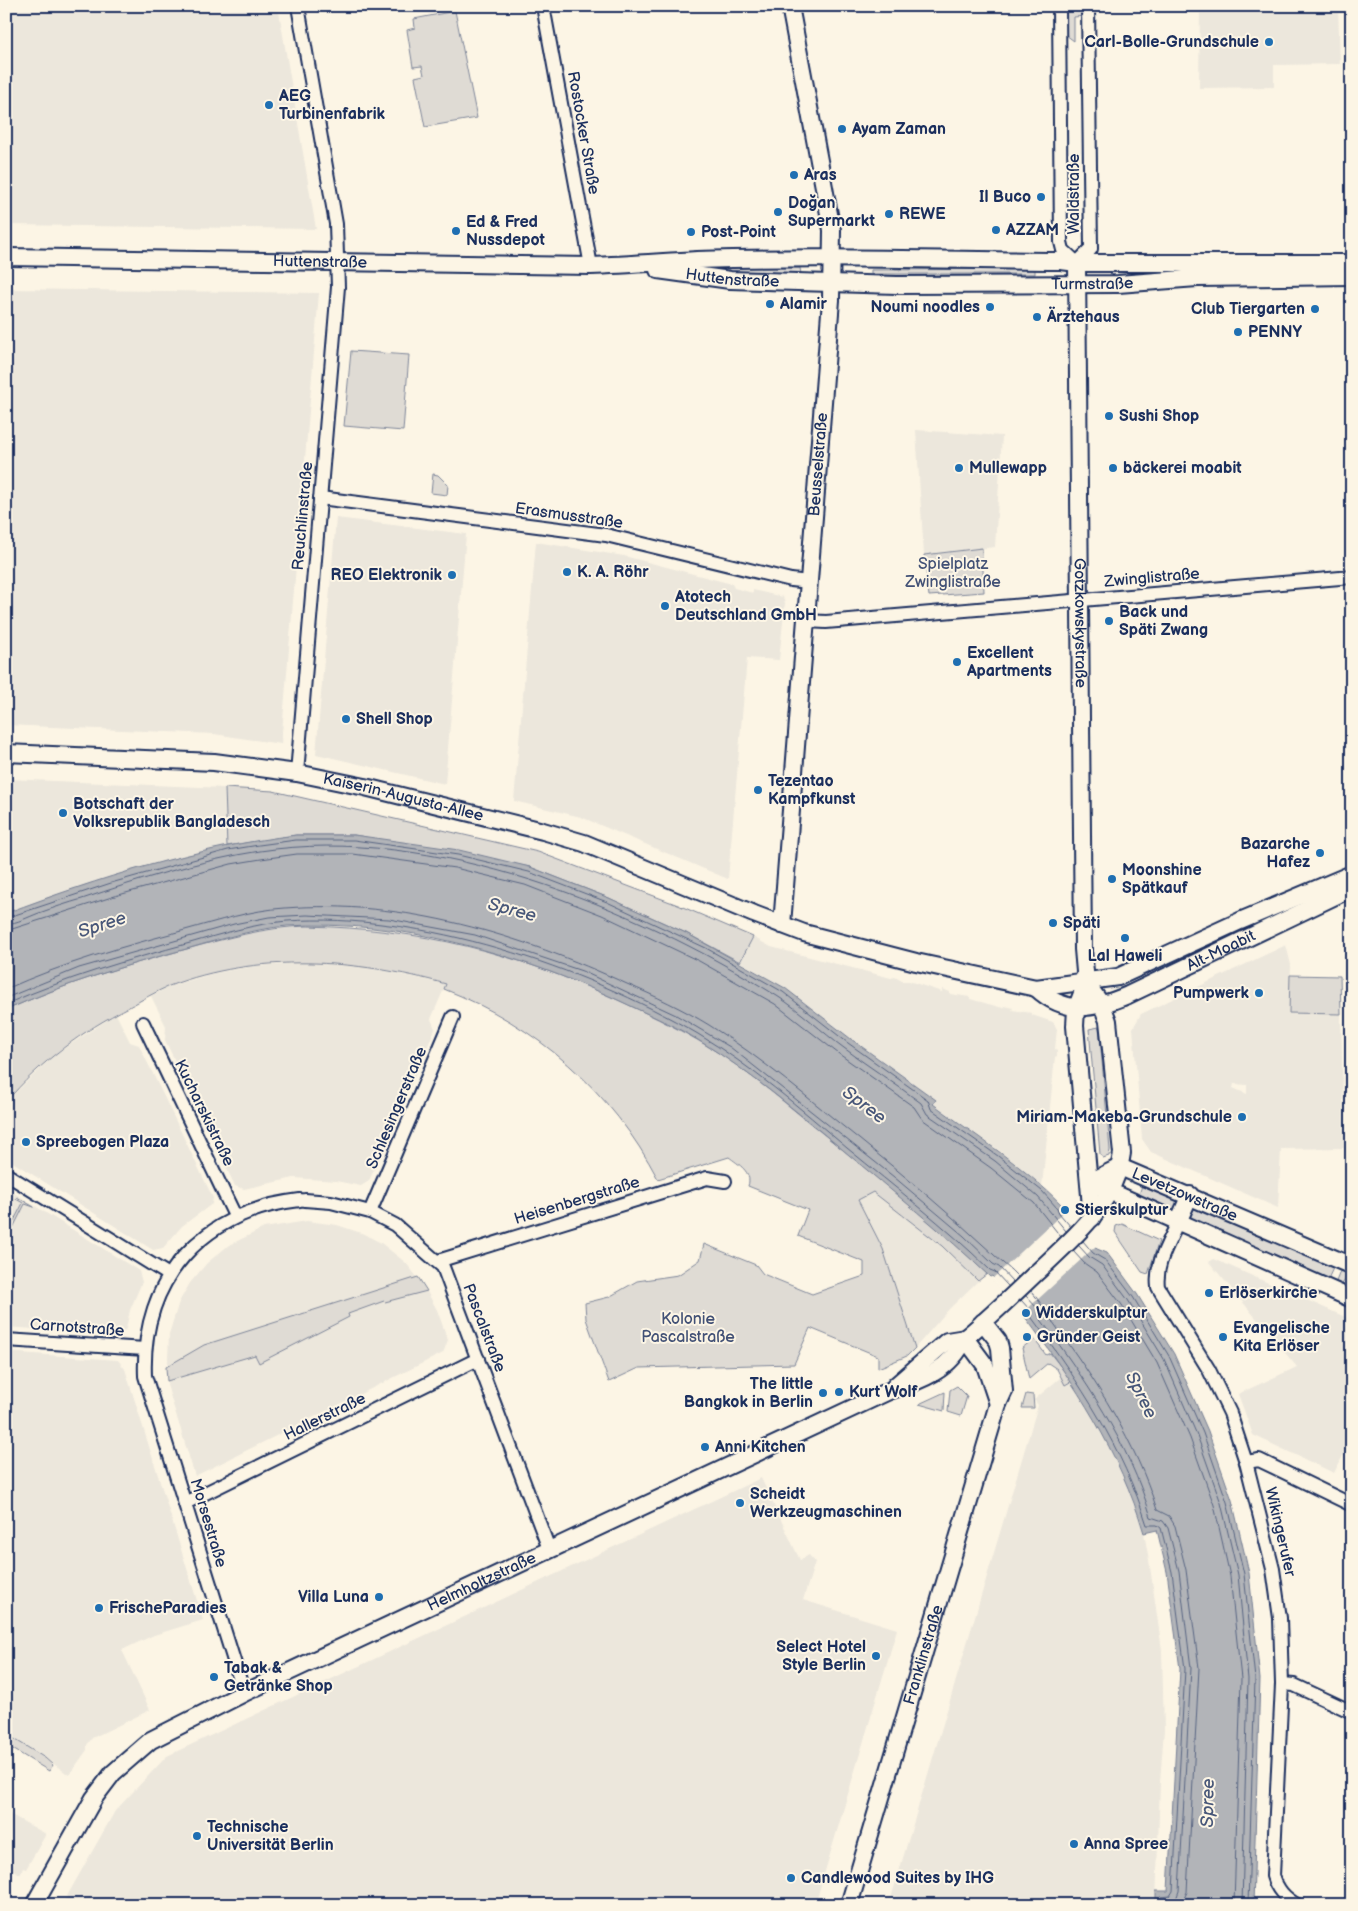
<svg xmlns="http://www.w3.org/2000/svg" width="1358" height="1911" viewBox="0 0 1358 1911" font-family="'Balsamiq Sans',sans-serif">
	<style>
		.built { fill: #ece7dc; fill-rule: evenodd }
		.green { fill: #dfdbd4; stroke: #7d8599 }
		.water { fill: #b2b4b8; stroke: #767f94 }
		.pier { fill: #fcf5e5 }
		.lines { fill: none; stroke-linecap: round; stroke-linejoin: round }
		.shore { stroke: #576482; stroke-width: 1 }
		.street-casing { stroke: #1b2f5e; stroke-width: 16 }
		.secondary-casing { stroke: #1b2f5e; stroke-width: 20 }
		.street { stroke: #fcf5e5; stroke-width: 12 }
		.secondary { stroke: #fcf5e5; stroke-width: 16 }
		.poi-dot { fill: #1f6fb2; stroke: #fcf5e5; stroke-width: 2 }
		.labels { text-anchor: middle; dominant-baseline: central; stroke-width: 4; stroke-linejoin: round; paint-order: stroke }
		.poi-label { font-size: 16px; font-weight: bold; fill: #1b2f5e; stroke: #fcf5e5; text-anchor: start }
		.street-label { font-size: 16px; fill: #1b2f5e; stroke: #fcf5e5 }
		.park-label { font-size: 16px; fill: #425176; stroke: #fcf5e5 }
		.water-label { font-size: 18px; font-style: italic; fill: #485779; stroke: #fcf5e5 }
	</style>
	<rect width="100%" height="100%" fill="#fcf5e5"/>
	<filter id="ink" filterUnits="userSpaceOnUse"><feTurbulence type="fractalNoise" baseFrequency=".02" numOctaves="2"/><feDisplacementMap in="SourceGraphic" scale="10" xChannelSelector="R" yChannelSelector="G"/><feConvolveMatrix kernelMatrix="1 2 1 2 8 2 1 2 1" color-interpolation-filters="sRGB"/></filter>
	<g filter="url(#ink)">
		<g class="built">
			<path d="M6 6H278L316 229 6 225Z"/>
			<path d="M1200 6H1338L1340 64 1274 65V87L1199 88Z"/>
			<path d="M6 289 319 293 281 744 214 734 6 725Z"/>
			<path d="M916 430 1002 436 995 547 924 555Z"/>
			<path d="M336 518 466 534 445 784 316 754Z"/>
			<path d="M536 542 624 556 732 584 734 588 753 593V590L783 597 785 603 779 660 747 658 728 879 581 817 514 801Z"/>
			<path d="M6 779 225 788 227 846 109 878 6 913Z"/>
			<path d="M753 937 771 947 891 978 895 977 902 981H909L942 992V989L950 992V994L970 997V999L1003 1008 1004 1006 1013 1008 1012 1010 1032 1013V1015L1053 1022 1057 1029 1055 1049 1057 1050V1056L1055 1057 1042 1186 1000 1151 933 1104 936 1100 851 1039 785 988 740 962Z"/>
			<path d="M1286 945 1291 965 1289 1013 1341 1014 1344 1148 1281 1149 1278 1208 1151 1152 1142 1139 1133 1028 1141 1014ZM1234 1084 1247 1085V1094L1233 1088Z"/>
			<path d="M302 963 359 965 446 984 431 1019 435 1029 369 1181 361 1186 336 1181 294 1178 244 1189 235 1186 165 1040 166 1026 151 996 167 987 214 973 254 966Z"/>
			<path d="M116 1014 130 1042 139 1045 213 1198 212 1204 182 1226 163 1248 153 1250 11 1161 9 1151 6 1149V1102L54 1055Z"/>
			<path d="M6 1188 139 1271 142 1282 130 1310 126 1329 118 1335 6 1327Z"/>
			<path d="M873 1192 942 1246 978 1281 950 1308 915 1348 883 1249 858 1200Z"/>
			<path d="M307 1221 337 1225 364 1234 381 1243 406 1263 424 1286 437 1310 448 1340 443 1353 195 1476 167 1385 169 1334 179 1302 190 1283 207 1263 229 1245 264 1228Z"/>
			<path d="M1214 1259 1352 1320V1438L1334 1473 1253 1435 1238 1394 1297 1367 1209 1262Z"/>
			<path d="M6 1352 118 1360 125 1369 129 1382 203 1620 154 1635 122 1650 150 1710 92 1738 87 1745V1750L69 1775 44 1757 6 1734Z"/>
			<path d="M1067 1372 1095 1417 1128 1487 1144 1533 1149 1560 1162 1650 1164 1730 1160 1782 1156 1905H889L1038 1405 1034 1400Z"/>
			<path d="M761 1478 800 1560 809 1555 815 1562 803 1600 897 1629 815 1905H62L115 1811 167 1756Z"/>
			<path d="M6 1812 46 1834 26 1869 23 1868 20 1874 6 1866Z"/>
		</g>
		<g class="green">
			<path d="M1071 6 1081 7 1085 16 1074 17V41L1066 35 1065 13Z"/>
			<path d="M455 11 477 118 425 127 415 77 424 75 422 66 413 67 407 30 415 28 414 19Z"/>
			<path d="M728 267 800 268 801 274 730 272Z"/>
			<path d="M1035 269V274H871V270Z"/>
			<path d="M351 351 409 355 403 431 344 426Z"/>
			<path d="M433 474 438 475 448 485 447 495 431 493Z"/>
			<path d="M982 548 984 592 929 596 924 555Z"/>
			<path d="M225 788 273 791 538 852 678 905 753 937 740 962 686 933 609 898 530 867 354 835H296L227 846Z"/>
			<path d="M307 926C423 929 513 952 618 1000 655 1017 690 1034 723 1056 766 1085 806 1121 847 1153 895 1192 943 1231 987 1274L978 1281 942 1246 873 1192 858 1200 883 1249 915 1348 907 1356 878 1368V1356L810 1328 794 1364 639 1368 609 1382 586 1319 585 1303 609 1297 637 1281 678 1275 700 1260 704 1244 756 1265 763 1274 812 1294 864 1276V1262L798 1236 808 1210 748 1186C753 1172 738 1164 729 1157L658 1179C612 1091 536 1025 444 989L446 984C356 959 258 952 169 986 155 992 142 1000 129 1007 82 1031 40 1062 6 1102V1010C64 984 123 966 183 950 224 939 264 927 307 926Z"/>
			<path d="M1290 975 1340 976 1341 1014 1289 1013Z"/>
			<path d="M1099 1027 1110 1150 1109 1156 1103 1158 1100 1154 1089 1029Z"/>
			<path d="M1143 1182 1180 1201 1174 1213 1138 1198Z"/>
			<path d="M17 1197 34 1207 25 1204 6 1242V1236L23 1203 16 1199Z"/>
			<path d="M1194 1206 1334 1266 1327 1281 1191 1221 1188 1216Z"/>
			<path d="M1122 1224 1159 1241 1148 1274 1142 1272 1115 1232 1116 1226Z"/>
			<path d="M1341 1269 1348 1275 1341 1286 1335 1284Z"/>
			<path d="M418 1277 427 1291 385 1302 384 1301 348 1314 349 1317 259 1363 255 1355 167 1381 166 1367 204 1345Z"/>
			<path d="M1034 1339 1046 1355 1050 1353 1072 1381 1065 1385 1057 1369 1048 1363 1029 1379 1022 1348Z"/>
			<path d="M957 1386 967 1396 961 1416 948 1412 950 1390Z"/>
			<path d="M945 1392 944 1411 919 1404Z"/>
			<path d="M1026 1394 1033 1395 1034 1408H1022Z"/>
			<path d="M6 1734 45 1758 53 1765 49 1771 6 1745Z"/>
		</g>
		<path class="water" d="M296 835H354L459 850 530 867 609 898 686 933 785 988 851 1039 936 1100 933 1104C978 1137 1026 1168 1064 1207L1063 1210 1097 1249 1107 1253 1137 1294 1174 1354 1208 1431 1232 1500 1249 1573 1260 1679 1253 1905H1156V1891H1168L1180 1669 1167 1572 1157 1530 1144 1533C1120 1452 1075 1384 1025 1317L1028 1314 992 1276 990 1277C943 1232 893 1192 843 1150 797 1112 749 1071 698 1040 672 1024 645 1013 618 1000 515 953 401 919 287 926 254 929 221 939 190 948 127 965 66 983 6 1010V913C99 878 197 847 296 835Z"/>
		<path class="pier" d="M1066 1210 1097 1245 1023 1313 992 1279Z"/>
		<g class="lines">
			<g class="shore">
				<path d="M6 918 111 883 228 850 259 845 296 840H354L458 855 529 872 607 902 706 948 783 992 848 1043 928 1100 931 1109 998 1156 1042 1191 1057 1208 1059 1213 1071 1227"/>
				<path d="M6 924C18 923 28 917 39 913 53 908 68 903 82 899 138 880 201 860 260 851 434 825 631 905 777 996 801 1011 822 1032 844 1048 869 1067 896 1084 921 1103L927 1114 995 1161 1038 1197 1066 1231"/>
				<path d="M6 931 115 896 231 864 261 859 297 854H353L455 868 525 885 602 915 699 961 775 1004 839 1054 914 1107 922 1119 991 1168 1034 1203 1061 1237"/>
				<path d="M6 989C64 963 124 946 185 930 218 921 251 910 285 908 403 899 521 935 627 984 655 996 683 1009 709 1025 762 1058 810 1100 859 1139 905 1176 950 1214 993 1254 1001 1262 1010 1268 1018 1277"/>
				<path d="M6 998 79 968 234 924 269 917 307 915 389 919 475 935 582 971 676 1015 730 1047 894 1177 964 1236 993 1264 999 1267 1013 1282"/>
				<path d="M6 1004C66 978 127 960 190 943 221 934 254 924 287 921 421 912 582 966 698 1034 751 1066 800 1108 847 1148 896 1188 945 1226 990 1270L995 1272 1008 1286"/>
				<path d="M1083 1241 1093 1253 1105 1260 1133 1297 1169 1356 1203 1433 1227 1502 1244 1574 1255 1679 1248 1905"/>
				<path d="M1079 1246 1089 1257 1102 1265 1128 1300 1164 1359 1197 1435 1221 1503 1238 1575 1248 1679 1242 1905"/>
				<path d="M1073 1251 1084 1263 1097 1272 1122 1305 1157 1363 1190 1438 1214 1505 1230 1576 1241 1679 1234 1905"/>
				<path d="M1031 1291C1041 1302 1046 1313 1055 1325 1096 1381 1136 1442 1157 1510L1169 1516 1175 1526 1186 1570 1199 1668 1187 1892 1181 1905"/>
				<path d="M1026 1296 1037 1308 1039 1317C1085 1379 1129 1443 1151 1517L1163 1521 1168 1528 1179 1571 1191 1668 1179 1891 1176 1899 1167 1905"/>
				<path d="M1021 1300 1031 1311 1032 1318C1080 1383 1123 1448 1147 1525H1157L1161 1528 1172 1572 1185 1669 1173 1891 1170 1896 1161 1897V1905"/>
			</g>
			<defs>
				<g id="street">
					<path d="M543 6 591 266"/>
					<path d="M1059 6 1061 242 1063 250 1077 263 1091 249 1088 6"/>
					<path d="M320 498 606 535 791 580 809 582"/>
					<path d="M806 621 826 622 1352 577"/>
					<path d="M297 773 338 287 336 224 298 6"/>
					<path d="M143 1023 235 1216"/>
					<path d="M6 1174 169 1275"/>
					<path d="M305 1200 331 1202 370 1212 395 1225 443 1267 549 1549"/>
					<path d="M370 1212 453 1017"/>
					<path d="M1178 1222C1169 1243 1155 1263 1158 1287L1209 1370 1230 1413 1246 1462 1273 1569 1280 1618 1282 1684 1273 1876C1277 1890 1285 1898 1297 1905"/>
					<path d="M438 1261 707 1178 725 1181"/>
					<path d="M6 1340 145 1349"/>
					<path d="M1246 1462 1259 1460 1352 1505"/>
					<path d="M185 1503 478 1359"/>
					<path d="M1282 1684 1294 1685 1352 1712"/>
					<path d="M244 1693 145 1376C141 1278 203 1211 300 1200"/>
				</g>
				<g id="secondary">
					<path id="s1" d="M6 257 591 266C626 265 661 262 697 260 818 256 940 260 1061 261L1077 263H1352"/>
					<path id="s2" d="M1077 263 1083 949 1086 983 1076 1009 1075 1026 1092 1218"/>
					<path id="s3" d="M658 270 730 280 897 285 1118 284 1197 278 1352 276"/>
					<path id="s4" d="M6 753 214 762 297 773 365 787 543 831 584 843 754 914 804 933 916 962 1036 988 1118 977 1240 921 1352 874"/>
					<path id="s5" d="M782 925 831 300 832 230 790 6"/>
					<path id="s6" d="M1036 988C1065 1015 1093 1010 1128 995L1352 888"/>
					<path id="s7" d="M1090 1182 1120 1167 1352 1266"/>
					<path d="M1100 1187 1352 1299"/>
					<path d="M1178 1222 1190 1195"/>
					<path d="M965 1338 985 1365 998 1404"/>
					<path d="M895 1386 947 1341 965 1338"/>
					<path id="s8" d="M34 1905 94 1798 113 1773 151 1740 244 1693 889 1391C921 1381 951 1370 965 1338 990 1317 1013 1295 1036 1273 1072 1239 1115 1205 1122 1153L1108 1021 1102 1005 1086 983"/>
					<path id="s9" d="M849 1905 998 1404 1004 1391 1000 1348 998 1341 983 1322"/>
				</g>
			</defs>
			<use href="#street" class="street-casing"/>
			<use href="#secondary" class="secondary-casing"/>
			<use href="#street" class="street"/>
			<use href="#secondary" class="secondary"/>
		</g>
	</g>
	<g class="poi-dot">
		<circle cx="1269" cy="42" r="5"/>
		<circle cx="269" cy="105" r="5"/>
		<circle cx="842" cy="129" r="5"/>
		<circle cx="794" cy="175" r="5"/>
		<circle cx="1041" cy="197" r="5"/>
		<circle cx="778" cy="212" r="5"/>
		<circle cx="889" cy="214" r="5"/>
		<circle cx="996" cy="230" r="5"/>
		<circle cx="456" cy="231" r="5"/>
		<circle cx="691" cy="232" r="5"/>
		<circle cx="770" cy="304" r="5"/>
		<circle cx="990" cy="307" r="5"/>
		<circle cx="1315" cy="309" r="5"/>
		<circle cx="1037" cy="317" r="5"/>
		<circle cx="1238" cy="332" r="5"/>
		<circle cx="1109" cy="416" r="5"/>
		<circle cx="959" cy="468" r="5"/>
		<circle cx="1113" cy="468" r="5"/>
		<circle cx="567" cy="572" r="5"/>
		<circle cx="452" cy="575" r="5"/>
		<circle cx="665" cy="606" r="5"/>
		<circle cx="1109" cy="621" r="5"/>
		<circle cx="957" cy="662" r="5"/>
		<circle cx="346" cy="719" r="5"/>
		<circle cx="758" cy="790" r="5"/>
		<circle cx="63" cy="813" r="5"/>
		<circle cx="1320" cy="853" r="5"/>
		<circle cx="1112" cy="879" r="5"/>
		<circle cx="1053" cy="923" r="5"/>
		<circle cx="1125" cy="938" r="5"/>
		<circle cx="1259" cy="993" r="5"/>
		<circle cx="1242" cy="1117" r="5"/>
		<circle cx="26" cy="1142" r="5"/>
		<circle cx="1065" cy="1210" r="5"/>
		<circle cx="1209" cy="1293" r="5"/>
		<circle cx="1026" cy="1313" r="5"/>
		<circle cx="1027" cy="1337" r="5"/>
		<circle cx="1223" cy="1337" r="5"/>
		<circle cx="839" cy="1392" r="5"/>
		<circle cx="823" cy="1393" r="5"/>
		<circle cx="705" cy="1447" r="5"/>
		<circle cx="740" cy="1503" r="5"/>
		<circle cx="379" cy="1597" r="5"/>
		<circle cx="99" cy="1608" r="5"/>
		<circle cx="876" cy="1656" r="5"/>
		<circle cx="214" cy="1677" r="5"/>
		<circle cx="197" cy="1836" r="5"/>
		<circle cx="1074" cy="1844" r="5"/>
		<circle cx="791" cy="1878" r="5"/>
	</g>
	<g class="labels">
		<g class="poi-label">
			<text x="1259" y="42" text-anchor="end">Carl-Bolle-Grundschule</text>
			<text x="279" y="96">AEG<tspan x="279" dy="18">Turbinenfabrik</tspan></text>
			<text x="852" y="129">Ayam Zaman</text>
			<text x="804" y="175">Aras</text>
			<text x="1031" y="197" text-anchor="end">Il Buco</text>
			<text x="788" y="203">Doğan<tspan x="788" dy="18">Supermarkt</tspan></text>
			<text x="899" y="214">REWE</text>
			<text x="466" y="222">Ed &amp; Fred<tspan x="466" dy="18">Nussdepot</tspan></text>
			<text x="1006" y="230">AZZAM</text>
			<text x="701" y="232">Post-Point</text>
			<text x="780" y="304">Alamir</text>
			<text x="980" y="307" text-anchor="end">Noumi noodles</text>
			<text x="1305" y="309" text-anchor="end">Club Tiergarten</text>
			<text x="1047" y="317">Ärztehaus</text>
			<text x="1248" y="332">PENNY</text>
			<text x="1119" y="416">Sushi Shop</text>
			<text x="969" y="468">Mullewapp</text>
			<text x="1123" y="468">bäckerei moabit</text>
			<text x="577" y="572">K. A. Röhr</text>
			<text x="442" y="575" text-anchor="end">REO Elektronik</text>
			<text x="675" y="597">Atotech<tspan x="675" dy="18">Deutschland GmbH</tspan></text>
			<text x="1119" y="612">Back und<tspan x="1119" dy="18">Späti Zwang</tspan></text>
			<text x="967" y="653">Excellent<tspan x="967" dy="18">Apartments</tspan></text>
			<text x="356" y="719">Shell Shop</text>
			<text x="768" y="781">Tezentao<tspan x="768" dy="18">Kampfkunst</tspan></text>
			<text x="73" y="804">Botschaft der<tspan x="73" dy="18">Volksrepublik Bangladesch</tspan></text>
			<text x="1310" y="844" text-anchor="end">Bazarche<tspan x="1310" dy="18">Hafez</tspan></text>
			<text x="1122" y="870">Moonshine<tspan x="1122" dy="18">Spätkauf</tspan></text>
			<text x="1063" y="923">Späti</text>
			<text x="1125" y="956" text-anchor="middle">Lal Haweli</text>
			<text x="1249" y="993" text-anchor="end">Pumpwerk</text>
			<text x="1232" y="1117" text-anchor="end">Miriam-Makeba-Grundschule</text>
			<text x="36" y="1142">Spreebogen Plaza</text>
			<text x="1075" y="1210">Stierskulptur</text>
			<text x="1219" y="1293">Erlöserkirche</text>
			<text x="1036" y="1313">Widderskulptur</text>
			<text x="1233" y="1328">Evangelische<tspan x="1233" dy="18">Kita Erlöser</tspan></text>
			<text x="1037" y="1337">Gründer Geist</text>
			<text x="813" y="1384" text-anchor="end">The little<tspan x="813" dy="18">Bangkok in Berlin</tspan></text>
			<text x="849" y="1392">Kurt Wolf</text>
			<text x="715" y="1447">Anni Kitchen</text>
			<text x="750" y="1494">Scheidt<tspan x="750" dy="18">Werkzeugmaschinen</tspan></text>
			<text x="369" y="1597" text-anchor="end">Villa Luna</text>
			<text x="109" y="1608">FrischeParadies</text>
			<text x="866" y="1647" text-anchor="end">Select Hotel<tspan x="866" dy="18">Style Berlin</tspan></text>
			<text x="224" y="1668">Tabak &amp;<tspan x="224" dy="18">Getränke Shop</tspan></text>
			<text x="207" y="1827">Technische<tspan x="207" dy="18">Universität Berlin</tspan></text>
			<text x="1084" y="1844">Anna Spree</text>
			<text x="801" y="1878">Candlewood Suites by IHG</text>
		</g>
		<g class="street-label">
			<text transform="translate(583 133) rotate(80)">Rostocker Straße</text>
			<text transform="translate(1074 194) rotate(-90)">Waldstraße</text>
			<text stroke="none"><textPath href="#s1" startOffset="314">Huttenstraße</textPath></text>
			<text stroke="none"><textPath href="#s3" startOffset="75">Huttenstraße</textPath></text>
			<text stroke="none"><textPath href="#s3" startOffset="435">Turmstraße</textPath></text>
			<text stroke="none"><textPath href="#s5" startOffset="462">Beusselstraße</textPath></text>
			<text transform="translate(303 516) rotate(-85)">Reuchlinstraße</text>
			<text transform="translate(569 516) rotate(8)">Erasmusstraße</text>
			<text transform="translate(1152 578) rotate(-5)">Zwinglistraße</text>
			<text stroke="none"><textPath href="#s2" startOffset="360">Gotzkowskystraße</textPath></text>
			<text stroke="none"><textPath href="#s4" startOffset="401">Kaiserin-Augusta-Allee</textPath></text>
			<text stroke="none"><textPath href="#s6" startOffset="202">Alt-Moabit</textPath></text>
			<text transform="translate(397 1108) rotate(-67)">Schlesingerstraße</text>
			<text transform="translate(204 1113) rotate(64)">Kucharskistraße</text>
			<text stroke="none"><textPath href="#s7" startOffset="104">Levetzowstraße</textPath></text>
			<text transform="translate(577 1201) rotate(-17)">Heisenbergstraße</text>
			<text transform="translate(77 1328) rotate(4)">Carnotstraße</text>
			<text transform="translate(484 1328) rotate(69)">Pascalstraße</text>
			<text transform="translate(325 1417) rotate(-26)">Hallerstraße</text>
			<text transform="translate(208 1523) rotate(73)">Morsestraße</text>
			<text transform="translate(1280 1532) rotate(77)">Wikingerufer</text>
			<text stroke="none"><textPath href="#s8" startOffset="571">Helmholtzstraße</textPath></text>
			<text stroke="none"><textPath href="#s9" startOffset="261">Franklinstraße</textPath></text>
		</g>
		<g class="park-label">
			<text x="953" y="564">Spielplatz<tspan x="953" dy="18">Zwinglistraße</tspan></text>
			<text x="688" y="1319">Kolonie<tspan x="688" dy="18">Pascalstraße</tspan></text>
		</g>
		<g class="water-label">
			<text transform="translate(512 910) rotate(15)">Spree</text>
			<text transform="translate(102 925) rotate(-18)">Spree</text>
			<text transform="translate(864 1105) rotate(37)">Spree</text>
			<text transform="translate(1141 1395) rotate(64)">Spree</text>
			<text transform="translate(1208 1803) rotate(-89)">Spree</text>
		</g>
	</g>
	<rect width="1358" height="1911" fill="none" stroke="#fcf5e5" stroke-width="25"/>
	<rect x="12" y="12" width="1333" height="1886" fill="none" stroke="#1b2f5e" stroke-width="2" filter="url(#ink)"/>
</svg>
